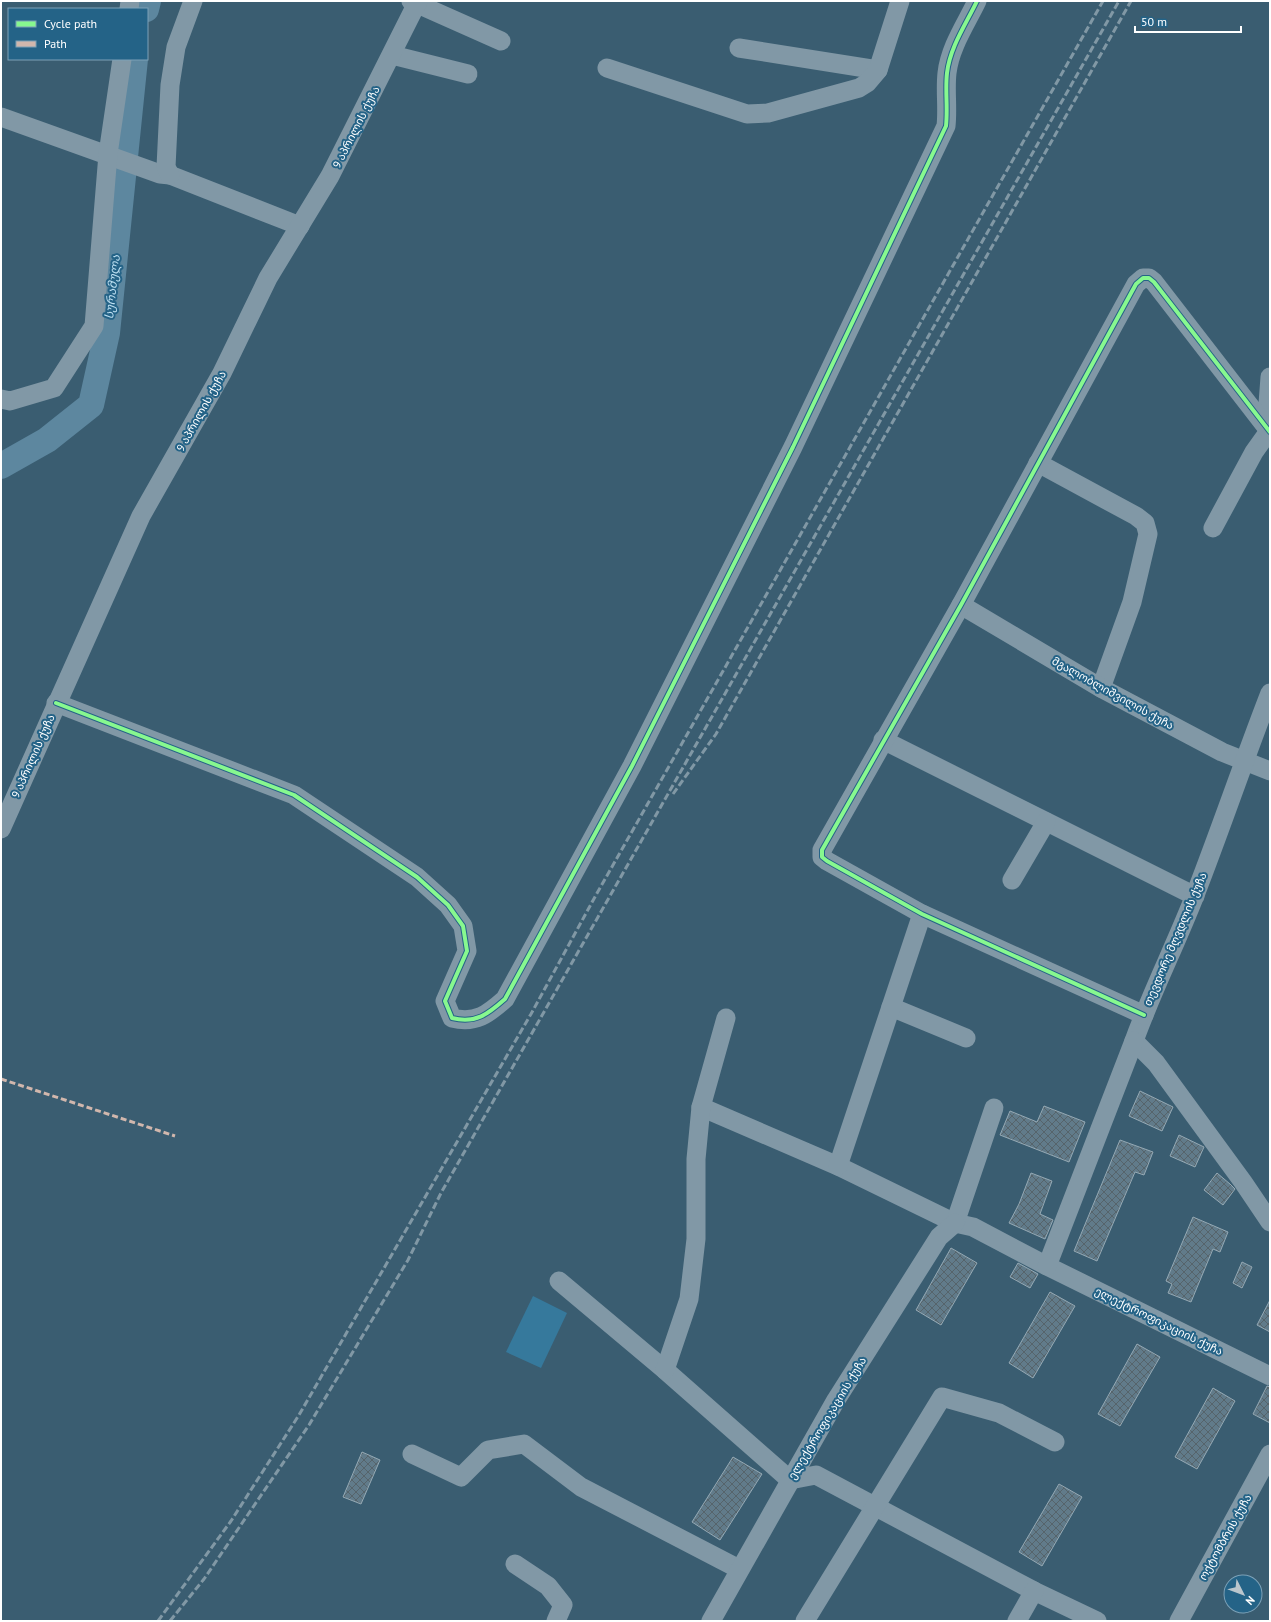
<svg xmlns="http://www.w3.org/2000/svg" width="1271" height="1622" viewBox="0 0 1271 1622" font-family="'PT Sans','Noto Sans Georgian',sans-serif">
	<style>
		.pitch { fill: #36799c }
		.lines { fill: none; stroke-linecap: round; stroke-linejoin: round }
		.river { stroke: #5d879f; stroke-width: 26 }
		.building { fill: url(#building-cross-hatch); stroke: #95a9b4 }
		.minor { stroke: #8198a6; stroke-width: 19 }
		.rail { stroke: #8198a5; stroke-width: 3; stroke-dasharray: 7 3; stroke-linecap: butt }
		.quiet { stroke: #d1b7ad; stroke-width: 3; stroke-dasharray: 6 3; stroke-linecap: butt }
		.cycleway-casing { stroke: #246387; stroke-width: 6 }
		.cycleway { stroke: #87f88f; stroke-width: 4 }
		.labels { text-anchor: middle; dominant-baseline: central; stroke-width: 4; stroke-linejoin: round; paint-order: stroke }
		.street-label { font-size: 11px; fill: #fff; stroke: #246387 }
		.water-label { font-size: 12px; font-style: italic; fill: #bbdef0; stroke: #246387 }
	</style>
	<defs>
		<pattern id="building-cross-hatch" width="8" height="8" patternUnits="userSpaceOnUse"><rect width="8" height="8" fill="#617b8a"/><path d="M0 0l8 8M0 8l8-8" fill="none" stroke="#56646b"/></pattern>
	</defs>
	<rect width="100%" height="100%" fill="#3a5d71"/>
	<path class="pitch" d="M533 1296 567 1313 541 1368 506 1352Z"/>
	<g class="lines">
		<g class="river">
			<path d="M146 9 148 1"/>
			<path d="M1 466 47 440 91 405 107 333 135 59"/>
		</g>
	</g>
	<g class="building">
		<path d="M1140 1091 1173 1107 1162 1131 1129 1116Z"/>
		<path d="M1044 1106 1085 1122 1069 1162 1000 1135 1010 1111 1037 1122Z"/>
		<path d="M1179 1135 1204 1147 1195 1167 1170 1156Z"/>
		<path d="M1120 1140 1153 1152 1144 1175 1135 1172 1097 1261 1074 1251Z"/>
		<path d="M1031 1173 1052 1181 1040 1214 1053 1220 1045 1239 1009 1223 1019 1204Z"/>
		<path d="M1217 1173 1230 1184 1235 1189 1223 1205 1204 1190Z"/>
		<path d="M1193 1217 1228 1232 1220 1252 1213 1249 1191 1302 1168 1293 1172 1284 1166 1281Z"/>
		<path d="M951 1248 977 1263 941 1325 916 1310Z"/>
		<path d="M1242 1262 1252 1267 1242 1288 1233 1283Z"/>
		<path d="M1018 1263 1038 1274 1030 1288 1010 1277Z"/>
		<path d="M1050 1292 1075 1306 1033 1378 1009 1363Z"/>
		<path d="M1270 1300V1332L1257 1325Z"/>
		<path d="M1137 1344 1160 1357 1120 1426 1098 1414Z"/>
		<path d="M1267 1386 1270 1387V1423L1253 1414Z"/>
		<path d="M1213 1388 1235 1401 1197 1469 1175 1457Z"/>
		<path d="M362 1452 380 1460 361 1504 343 1497Z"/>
		<path d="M733 1457 762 1474 720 1540 692 1522Z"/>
		<path d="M1059 1484 1082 1497 1042 1566 1019 1552Z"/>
	</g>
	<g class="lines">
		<g class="minor">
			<path d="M411 1 501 41"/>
			<path d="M129 9 130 1"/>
			<path d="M739 48 878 70"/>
			<path d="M392 55 468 74"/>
			<path d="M607 68 747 114 768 113 859 88 867 83 878 70 900 1"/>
			<path d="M1 117 160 174 170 175 300 226"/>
			<path d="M170 175 166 167 170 85 176 47 193 1"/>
			<path d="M1 399 10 401 54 388 94 326 108 154 122 59"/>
			<path d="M1269 431 1268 404 1270 377"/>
			<path d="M1038 463 1136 516 1145 523 1148 534 1132 602 1101 688"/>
			<path d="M1213 528 1254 452 1269 431"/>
			<path d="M961 605 1101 688 1222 752 1270 771"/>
			<path d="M1270 693C1244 760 1221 828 1195 895 1176 944 1152 991 1134 1041L1156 1063 1243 1182 1270 1222"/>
			<path d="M56 703 294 795 417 877 448 905 463 926 467 951 445 1001 452 1018C476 1024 488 1014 505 999L632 766 793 447 946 126C948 108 945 90 947 73 950 47 966 24 977 1"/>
			<path d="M883 740 1195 896"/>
			<path d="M1 829 141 516 222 373 268 278 330 176 418 1"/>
			<path d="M1012 880 1046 822"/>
			<path d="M891 1007 966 1038"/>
			<path d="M1144 1015 922 914 827 861 822 857V850L961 605 1136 284 1143 278H1149L1154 282 1270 432"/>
			<path d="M701 1107 838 1166 955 1223 973 1227 1047 1266 1270 1376"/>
			<path d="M838 1166 922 914"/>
			<path d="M955 1223 994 1108"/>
			<path d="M1047 1266 1134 1041"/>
			<path d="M559 1281 665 1370 790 1480 816 1475 1034 1591 1097 1621"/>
			<path d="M665 1370 689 1299 696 1239V1159L701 1107 726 1018"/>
			<path d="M412 1454 461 1477 488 1450 524 1444 581 1487 739 1569"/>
			<path d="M515 1564 548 1586 563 1605 556 1621"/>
			<path d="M711 1621 836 1400 939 1237 955 1223"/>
			<path d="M805 1621 942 1397 999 1413 1055 1442"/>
			<path d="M1017 1621 1034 1591"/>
			<path d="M1179 1621 1270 1454"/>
		</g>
		<g class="rail">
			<path d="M673 794 716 734 1131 1"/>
			<path d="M158 1621 231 1521 299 1415 531 1014 596 895 1103 1"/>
			<path d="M170 1621 204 1579 309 1425 408 1260 441 1193 1119 1"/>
		</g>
		<path class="quiet" d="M1 1079 175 1136"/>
		<defs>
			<g id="cycleway">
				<path d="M56 703 294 795 417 877 448 905 463 926 467 951 445 1001 452 1018C476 1024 488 1014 505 999L632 766 793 447 946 126C948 108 945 90 947 73 950 47 966 24 977 1"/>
				<path d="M1144 1015 922 914 827 861 822 857V850L961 605 1136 284 1143 278H1149L1154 282 1270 432"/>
			</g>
		</defs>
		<use href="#cycleway" class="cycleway-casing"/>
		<use href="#cycleway" class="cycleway"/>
	</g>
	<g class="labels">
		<g class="street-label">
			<text transform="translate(356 127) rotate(-63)">9 აპრილის ქუჩა</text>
			<text transform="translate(201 411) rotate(-61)">9 აპრილის ქუჩა</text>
			<text transform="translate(1113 693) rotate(29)">მგალობლიშვილის ქუჩა</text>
			<text transform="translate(33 756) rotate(-66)">9 აპრილის ქუჩა</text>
			<text transform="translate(1175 939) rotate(-67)">თევდორე მღვდლის ქუჩა</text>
			<text transform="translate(1159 1321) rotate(26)">ელექტროფიკაციის ქუჩა</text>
			<text transform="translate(827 1418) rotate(-59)">ელექტროფიკაციის ქუჩა</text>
			<text transform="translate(1225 1537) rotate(-61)">ოქტომბრის ქუჩა</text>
		</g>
		<g class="water-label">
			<text transform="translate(112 287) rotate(-84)">სურამულა</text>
		</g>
	</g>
	<rect width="1271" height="1622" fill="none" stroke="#ffffff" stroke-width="4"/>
	<rect x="8" y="8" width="140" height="52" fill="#246387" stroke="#7ca1b7"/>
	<rect x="16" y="21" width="20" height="6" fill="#87f88f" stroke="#7ca1b7"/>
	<text x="44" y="28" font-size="12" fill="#ffffff">Cycle path</text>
	<rect x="16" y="41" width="20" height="6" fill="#d1b7ad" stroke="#7ca1b7"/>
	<text x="44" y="48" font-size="12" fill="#ffffff">Path</text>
	<g transform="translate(1243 1594) rotate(132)"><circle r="19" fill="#246387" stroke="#7ca1b7"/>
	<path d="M0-3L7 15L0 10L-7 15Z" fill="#bac6cd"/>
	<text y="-6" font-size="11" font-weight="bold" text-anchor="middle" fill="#ffffff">N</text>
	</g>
	<path d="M1135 26v6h106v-6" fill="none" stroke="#ffffff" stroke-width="2"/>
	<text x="1141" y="26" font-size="12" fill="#ffffff" stroke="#246387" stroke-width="3" paint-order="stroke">50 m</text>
</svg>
